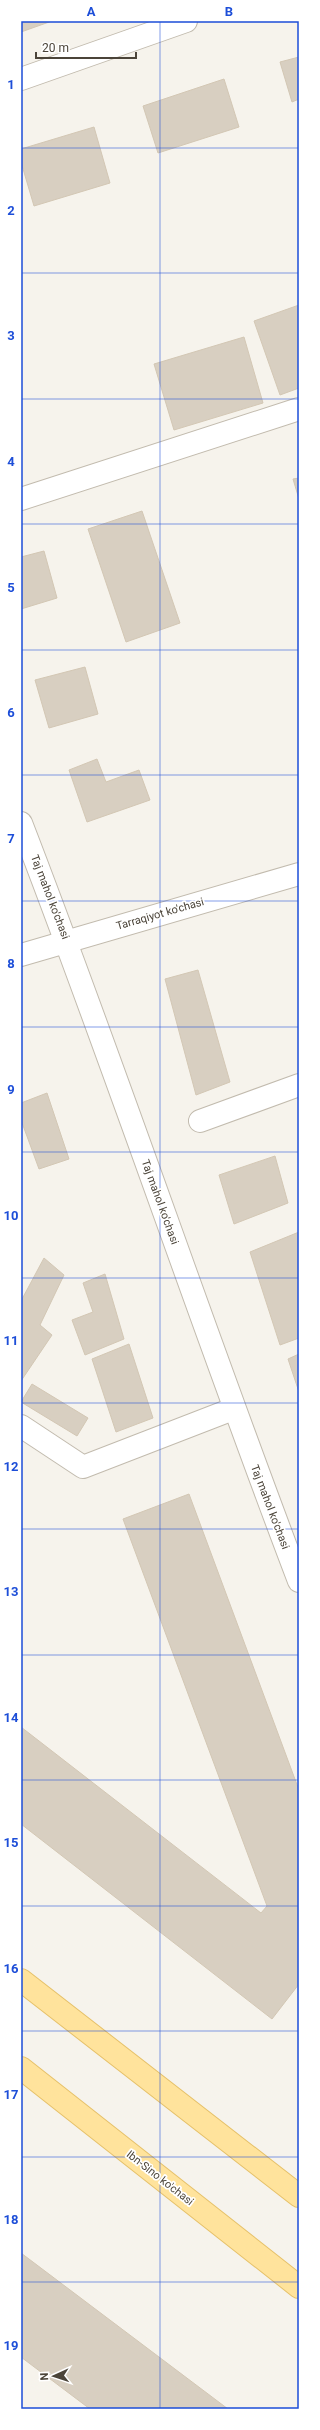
<svg xmlns="http://www.w3.org/2000/svg" width="320" height="2430" viewBox="0 0 320 2430" font-family="Roboto,sans-serif">
	<style>
		.building { fill: #d8cfc1; stroke: #d3c7b4 }
		.lines { fill: none; stroke-linecap: round; stroke-linejoin: round }
		.minor-casing { stroke: #c2bbae; stroke-width: 24 }
		.major-casing { stroke: #e6c16a; stroke-width: 24 }
		.minor { stroke: #fff; stroke-width: 22 }
		.major { stroke: #ffe39c; stroke-width: 22 }
		.grid { fill: none; stroke: #1d4ed8; stroke-width: 1; stroke-opacity: 0.55 }
		.labels { text-anchor: middle; dominant-baseline: central; stroke-width: 3.5; stroke-linejoin: round; paint-order: stroke }
		.street-label { font-size: 11px; fill: #4b4439; stroke: #fff }
		.neatline { fill: none; stroke: #1d4ed8; stroke-width: 1.5 }
		.grid-label { font-size: 13px; text-anchor: middle; font-weight: bold; fill: #1d4ed8 }
	</style>
	<rect width="100%" height="100%" fill="#f6f3ec"/>
	<g class="building">
		<path d="M21 21H52L21 32Z"/>
		<path d="M299 57V99L292 102 280 62Z"/>
		<path d="M224 79 239 127 158 153 143 106Z"/>
		<path d="M94 127 110 183 34 206 21 162V149Z"/>
		<path d="M299 305V388L280 395 254 321Z"/>
		<path d="M244 337 263 403 174 430 154 364Z"/>
		<path d="M299 478V499L293 479Z"/>
		<path d="M142 511 180 623 126 642 88 529Z"/>
		<path d="M44 551 57 598 21 609V557Z"/>
		<path d="M85 667 98 714 49 728 35 680Z"/>
		<path d="M97 759 106 782 139 770 150 800 87 822 69 770Z"/>
		<path d="M198 970 230 1082 196 1095 165 979Z"/>
		<path d="M47 1093 69 1159 39 1169 21 1120V1103Z"/>
		<path d="M275 1156 288 1203 234 1224 219 1175Z"/>
		<path d="M299 1232V1338L280 1345 250 1252Z"/>
		<path d="M44 1258 64 1275 40 1325 52 1335 21 1381V1301Z"/>
		<path d="M105 1274 124 1339 85 1355 72 1320 93 1312 83 1283Z"/>
		<path d="M129 1344 153 1418 116 1432 92 1359Z"/>
		<path d="M299 1354V1392L288 1359Z"/>
		<path d="M32 1384 88 1418 77 1436 21 1402Z"/>
		<path d="M189 1494 299 1790V1984L272 2019 21 1824V1727L261 1913 267 1906 123 1519Z"/>
		<path d="M21 2253 228 2409H90L21 2357Z"/>
	</g>
	<g class="lines">
		<defs>
			<g id="minor">
				<path d="M21 79 186 21"/>
				<path d="M21 499 299 409"/>
				<path d="M21 823C118 1074 203 1330 299 1581"/>
				<path d="M21 955 299 874"/>
				<path d="M200 1121 299 1085"/>
				<path d="M21 1426 83 1467 233 1409"/>
			</g>
			<g id="major">
				<path d="M21 1980 299 2196"/>
				<path d="M21 2068 299 2287"/>
			</g>
		</defs>
		<use href="#minor" class="minor-casing"/>
		<use href="#major" class="major-casing"/>
		<use href="#minor" class="minor"/>
		<use href="#major" class="major"/>
	</g>
	<path class="grid" d="M160 21V2409M21 148H299M21 273H299M21 399H299M21 524H299M21 650H299M21 775H299M21 901H299M21 1027H299M21 1152H299M21 1278H299M21 1403H299M21 1529H299M21 1655H299M21 1780H299M21 1906H299M21 2031H299M21 2157H299M21 2282H299"/>
	<g class="labels">
		<g class="street-label">
			<text transform="translate(50 897) rotate(69)">Taj mahol ko'chasi</text>
			<text transform="translate(160 914) rotate(-16)">Tarraqiyot ko'chasi</text>
			<text transform="translate(160 1202) rotate(70)">Taj mahol ko'chasi</text>
			<text transform="translate(270 1507) rotate(69)">Taj mahol ko'chasi</text>
			<text transform="translate(160 2178) rotate(38)">Ibn-Sino ko'chasi</text>
		</g>
	</g>
	<rect width="320" height="2430" fill="none" stroke="#ffffff" stroke-width="44"/>
	<g transform="translate(54 2376) rotate(267)" stroke="#ffffff" stroke-width="3" paint-order="stroke">
	<path d="M0-3L7 15L0 10L-7 15Z" fill="#4b4439"/>
	<text y="-6" font-size="11" font-weight="bold" text-anchor="middle" fill="#4b4439">N</text>
	</g>
	<path d="M36 52v6h100v-6" fill="none" stroke="#4b4439" stroke-width="2"/>
	<text x="42" y="52" font-size="12" fill="#4b4439" stroke="#ffffff" stroke-width="3" paint-order="stroke">20 m</text>
	<rect x="22" y="22" width="276" height="2386" class="neatline"/>
	<g class="grid-label">
		<text x="91" y="16">A</text>
		<text x="229" y="16">B</text>
		<text x="11" y="89">1</text>
		<text x="11" y="215">2</text>
		<text x="11" y="340">3</text>
		<text x="11" y="466">4</text>
		<text x="11" y="592">5</text>
		<text x="11" y="717">6</text>
		<text x="11" y="843">7</text>
		<text x="11" y="968">8</text>
		<text x="11" y="1094">9</text>
		<text x="11" y="1220">10</text>
		<text x="11" y="1345">11</text>
		<text x="11" y="1471">12</text>
		<text x="11" y="1596">13</text>
		<text x="11" y="1722">14</text>
		<text x="11" y="1847">15</text>
		<text x="11" y="1973">16</text>
		<text x="11" y="2099">17</text>
		<text x="11" y="2224">18</text>
		<text x="11" y="2350">19</text>
	</g>
</svg>
